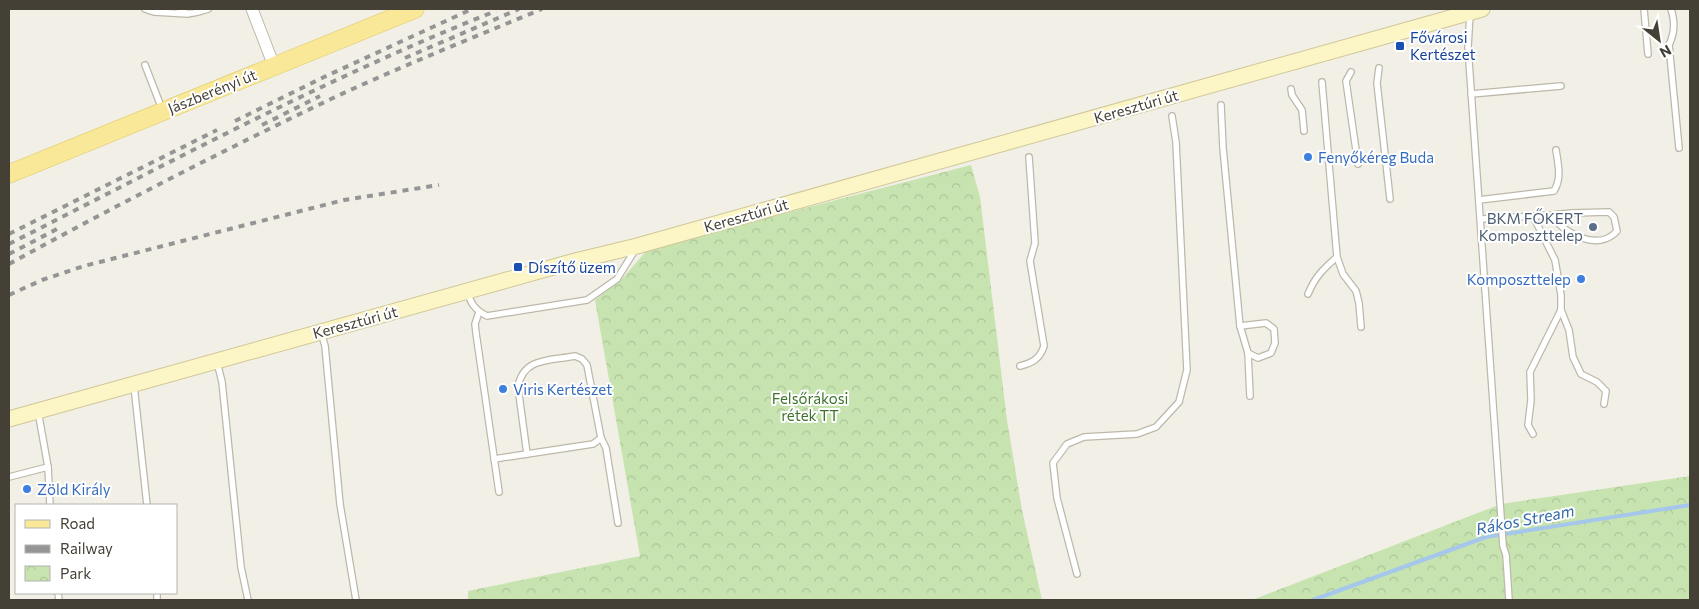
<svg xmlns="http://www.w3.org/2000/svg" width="1699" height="609" viewBox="0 0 1699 609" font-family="Commissioner,sans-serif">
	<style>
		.park { fill: url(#park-crowns) }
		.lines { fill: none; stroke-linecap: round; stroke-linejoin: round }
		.stream { stroke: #a5c7ec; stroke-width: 4 }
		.lane-casing { stroke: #bdb8a9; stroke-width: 8 }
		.street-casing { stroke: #bdb8a9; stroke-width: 13 }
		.secondary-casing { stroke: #d0c798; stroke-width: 17 }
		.primary-casing { stroke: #ddc869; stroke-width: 19 }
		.lane { stroke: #fff; stroke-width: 5.5 }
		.street { stroke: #fff; stroke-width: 11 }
		.secondary { stroke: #fcf5c6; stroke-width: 15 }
		.primary { stroke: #f9e898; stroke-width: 18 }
		.rail { stroke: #959595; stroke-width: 4; stroke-dasharray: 6 6; stroke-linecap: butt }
		.transit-dot { fill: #1a4fb4; stroke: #fff; stroke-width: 2 }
		.shop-dot { fill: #3f7fe0; stroke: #fff; stroke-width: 2 }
		.service-dot { fill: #5c6f8a; stroke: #fff; stroke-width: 2 }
		.labels { text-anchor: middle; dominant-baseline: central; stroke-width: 4; stroke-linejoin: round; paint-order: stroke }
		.transit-label { font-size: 15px; fill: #164399; stroke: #fff; text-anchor: start }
		.street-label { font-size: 15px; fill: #444036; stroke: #fff }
		.shop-label { font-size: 15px; fill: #366cbe; stroke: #fff; text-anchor: start }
		.service-label { font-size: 15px; fill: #4e5e75; stroke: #fff; text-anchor: end }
		.park-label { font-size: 15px; fill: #3f732c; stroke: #fff }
		.water-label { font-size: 16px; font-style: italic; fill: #346bab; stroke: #fff }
	</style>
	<defs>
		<pattern id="park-crowns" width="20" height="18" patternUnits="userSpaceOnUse" patternTransform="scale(1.25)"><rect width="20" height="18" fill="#c7e4b0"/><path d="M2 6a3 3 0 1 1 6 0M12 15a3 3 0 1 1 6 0" fill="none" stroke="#acc598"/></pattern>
	</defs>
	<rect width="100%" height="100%" fill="#f2f0e6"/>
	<g class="park">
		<path d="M971 165 980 197 1007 420 1022 510 1042 600H468V591L640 556 595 300 621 280 648 249Z"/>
		<path d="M1690 476V600H1252L1501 504Z"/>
	</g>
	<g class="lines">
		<path class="stream" d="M1313 600 1486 537 1690 505"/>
		<defs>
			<g id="lane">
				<path d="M145 9 154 12 188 14"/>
				<path d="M179 9C188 17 197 12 208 9"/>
				<path d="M1644 9 1648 54"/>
				<path d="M1671 9C1675 22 1675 32 1669 45L1679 148"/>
				<path d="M1470 14 1468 47 1501 517 1503 546 1506 555 1509 600"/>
				<path d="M145 65 162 109"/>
				<path d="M1379 68 1377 83 1390 199"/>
				<path d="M1351 72 1346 81 1358 164"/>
				<path d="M1291 89 1292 95 1302 110 1304 131"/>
				<path d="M1471 94 1561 86"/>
				<path d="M1221 105 1223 148 1240 326 1248 353 1250 396"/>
				<path d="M1479 200 1554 191C1562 178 1558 164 1556 150"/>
				<path d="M1481 219 1552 215C1563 234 1599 252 1617 231L1614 217 1609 212 1571 213 1552 215"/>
				<path d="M1337 257 1343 274 1356 291 1359 303 1361 327"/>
				<path d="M467 291C471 304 475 310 487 316L587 300 617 279 635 250"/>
				<path d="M1308 294C1315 277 1323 269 1337 257L1322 82"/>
				<path d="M1561 310 1569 330 1573 357 1581 374 1597 382 1606 391 1604 404"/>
				<path d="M479 312 475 324 476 333 499 492"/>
				<path d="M1240 326 1266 323 1274 329 1275 343 1271 353 1258 358 1248 353"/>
				<path d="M321 332 325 346 340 504 356 600"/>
				<path d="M217 362 222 382 241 567 248 600"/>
				<path d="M1020 366C1032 363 1040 359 1044 346L1030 261 1035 243 1029 157"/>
				<path d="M134 386 147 505"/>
				<path d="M38 411 48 467 50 505"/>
				<path d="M1533 434 1528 425 1531 400 1530 372 1561 310V295L1555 260 1533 216"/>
				<path d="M527 454 518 387C523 357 550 361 575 356L582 359 587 365 601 438 606 448 618 523"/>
				<path d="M494 459 593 444 601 438"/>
				<path d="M9 477 48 467"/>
				<path d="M1077 574 1057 498 1053 463 1067 444 1084 437 1137 434 1156 427 1179 402 1187 370 1176 142 1172 116"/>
				<path d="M58 593 59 600"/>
				<path d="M157 593V600"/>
			</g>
			<path id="street" d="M252 9 274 66"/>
			<path id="secondary" d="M9 419 575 261 637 246 1482 9"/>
			<path id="primary" d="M9 174 415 9"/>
		</defs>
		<use href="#lane" class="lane-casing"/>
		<use href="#street" class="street-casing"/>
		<use href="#secondary" class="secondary-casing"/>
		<use href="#primary" class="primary-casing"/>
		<use href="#lane" class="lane"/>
		<use href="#street" class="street"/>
		<use href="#secondary" class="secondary"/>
		<use href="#primary" class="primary"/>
		<g class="rail">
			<path d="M405 58 519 9"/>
			<path d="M235 121 324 77 472 9"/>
			<path d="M262 125 320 96"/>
			<path d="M9 234 217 130"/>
			<path d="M9 244C169 163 328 77 496 11"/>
			<path d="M9 254 59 228"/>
			<path d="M9 264C115 206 224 150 333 98 402 66 472 38 542 9"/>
			<path d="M9 295 42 280 84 266 344 200 439 185"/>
		</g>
	</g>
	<g class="transit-dot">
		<rect x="1395" y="41" width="10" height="10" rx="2.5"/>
		<rect x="513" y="262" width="10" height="10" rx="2.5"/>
	</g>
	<g class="shop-dot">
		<circle cx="1308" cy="157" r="5"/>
		<circle cx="1581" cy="279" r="5"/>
		<circle cx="503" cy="389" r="5"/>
		<circle cx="27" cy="489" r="5"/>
	</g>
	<circle class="service-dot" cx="1593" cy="227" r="5"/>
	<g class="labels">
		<g class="transit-label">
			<text x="1410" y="37">Fővárosi<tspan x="1410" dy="17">Kertészet</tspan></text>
			<text x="528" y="267">Díszítő üzem</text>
		</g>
		<g class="street-label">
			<text transform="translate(212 91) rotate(-22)">Jászberényi út</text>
			<text transform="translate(1136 106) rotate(-16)">Keresztúri út</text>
			<text transform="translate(746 215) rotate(-16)">Keresztúri út</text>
			<text transform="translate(355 322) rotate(-15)">Keresztúri út</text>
		</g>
		<g class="shop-label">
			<text x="1318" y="157">Fenyőkéreg Buda</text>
			<text x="1571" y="279" text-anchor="end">Komposzttelep</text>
			<text x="513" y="389">Viris Kertészet</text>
			<text x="37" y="489">Zöld Király</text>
		</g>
		<g class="service-label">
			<text x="1583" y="218">BKM FŐKERT<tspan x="1583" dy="17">Komposzttelep</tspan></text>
		</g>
		<g class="park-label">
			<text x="810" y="398">Felsőrákosi<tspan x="810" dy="17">rétek TT</tspan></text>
		</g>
		<g class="water-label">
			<text transform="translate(1525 519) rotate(-11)">Rákos Stream</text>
		</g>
	</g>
	<rect width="1699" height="609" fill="none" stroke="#444036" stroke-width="20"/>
	<rect x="15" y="504" width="162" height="90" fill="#ffffff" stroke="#b4b3af"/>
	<rect x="25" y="520" width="25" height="8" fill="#f9e898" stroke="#b4b3af"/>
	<text x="60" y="529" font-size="15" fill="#444036">Road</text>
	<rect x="25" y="545" width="25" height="8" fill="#959595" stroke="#b4b3af"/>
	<text x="60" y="554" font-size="15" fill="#444036">Railway</text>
	<rect x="25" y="566" width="25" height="15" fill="url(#park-crowns)" stroke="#b4b3af"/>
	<text x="60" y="579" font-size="15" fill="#444036">Park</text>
	<g transform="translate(1659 40) rotate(150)" stroke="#ffffff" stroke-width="4" paint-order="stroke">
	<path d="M0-4L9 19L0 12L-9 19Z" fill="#444036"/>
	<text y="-8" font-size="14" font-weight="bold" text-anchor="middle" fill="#444036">N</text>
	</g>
</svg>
